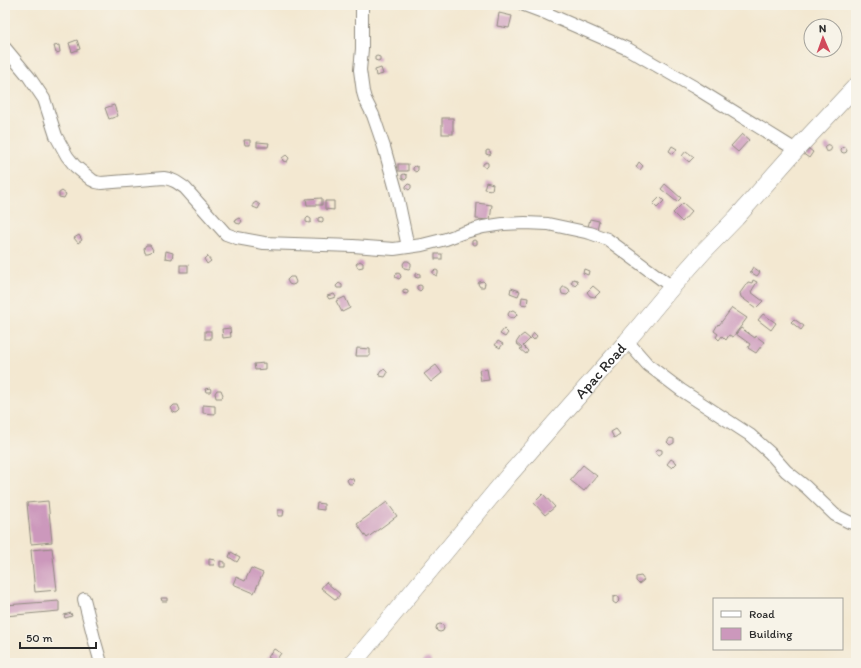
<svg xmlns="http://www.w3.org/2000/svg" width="861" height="668" viewBox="0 0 861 668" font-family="Itim,sans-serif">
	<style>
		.building { fill: #cc98bc }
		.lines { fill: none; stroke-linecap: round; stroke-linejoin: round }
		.minor-casing { stroke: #8f8a7e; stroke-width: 14 }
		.secondary-casing { stroke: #8f8a7e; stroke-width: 18 }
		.minor { stroke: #fff; stroke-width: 12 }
		.secondary { stroke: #fff; stroke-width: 17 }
		.labels { text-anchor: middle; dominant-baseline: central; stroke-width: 3.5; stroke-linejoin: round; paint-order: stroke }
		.street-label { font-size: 15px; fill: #2b2b2b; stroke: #f7f3e8 }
	</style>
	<rect width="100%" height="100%" fill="#f7f3e8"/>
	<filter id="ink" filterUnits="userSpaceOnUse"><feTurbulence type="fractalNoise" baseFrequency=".025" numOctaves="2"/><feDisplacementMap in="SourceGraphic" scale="8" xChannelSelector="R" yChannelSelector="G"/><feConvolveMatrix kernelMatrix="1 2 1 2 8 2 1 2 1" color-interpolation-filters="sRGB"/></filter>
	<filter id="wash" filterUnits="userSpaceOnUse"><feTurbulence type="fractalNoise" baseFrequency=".012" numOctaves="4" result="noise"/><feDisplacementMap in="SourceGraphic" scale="16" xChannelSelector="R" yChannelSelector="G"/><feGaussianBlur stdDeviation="0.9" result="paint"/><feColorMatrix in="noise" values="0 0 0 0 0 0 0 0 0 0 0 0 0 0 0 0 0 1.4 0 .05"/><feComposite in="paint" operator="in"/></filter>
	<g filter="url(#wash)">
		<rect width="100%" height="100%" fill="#f3e8d1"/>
		<g id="blocks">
			<g class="building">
				<path d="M499 13 512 16 509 28 497 26Z"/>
				<path d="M77 40 80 49 72 52 69 43Z"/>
				<path d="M59 45 60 52 56 53 54 46Z"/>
				<path d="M377 56 380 57V60L378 61 375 60V57Z"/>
				<path d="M381 68 383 74 376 76 375 70Z"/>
				<path d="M114 105 118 116 109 119 105 108Z"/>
				<rect x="442" y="118" width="11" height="16"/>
				<path d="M742 134 749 140 738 152 731 146Z"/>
				<path d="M244 140H250V145H245Z"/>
				<path d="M257 142 269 143 268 147H257Z"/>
				<circle cx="828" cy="148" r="3.5"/>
				<path d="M672 146 677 149 673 154 669 151Z"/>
				<circle cx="844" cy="150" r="3"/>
				<path d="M805 149 807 151 809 149 813 152 809 158 802 153Z"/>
				<path d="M488 150 490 151 491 154 489 155 486 154V151Z"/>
				<path d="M686 151 694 157 689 162 682 156Z"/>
				<path d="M286 155 289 158 287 162 283 161 282 158Z"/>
				<path d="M486 162 488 163V166L486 168 483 166V164Z"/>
				<path d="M639 162 643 166 640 170 636 167Z"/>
				<rect x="398" y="164" width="10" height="7"/>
				<path d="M415 166 418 167V170L416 172 413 170V168Z"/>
				<path d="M404 174 407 175V178L405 180 402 178V175Z"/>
				<path d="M486 182 493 184 492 190 484 189Z"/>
				<path d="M408 184 411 185V188L409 190 406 188V186Z"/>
				<path d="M665 184 681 198 677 202 661 189Z"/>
				<path d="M62 191 66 194 64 198 59 197V193Z"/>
				<path d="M660 197 664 201 657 208 653 204Z"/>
				<path d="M322 198V205H307L306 199Z"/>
				<path d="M325 201H334V210L325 209Z"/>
				<path d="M256 202 260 205 258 209 253 207V204Z"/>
				<path d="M477 203 492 205 490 220 476 219Z"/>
				<path d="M683 203 692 211 682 222 673 213Z"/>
				<path d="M308 217 311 219V222L309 223 306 222V219Z"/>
				<path d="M321 217 323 218V221L322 222 318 221V218Z"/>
				<path d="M239 218 242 221 240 224 236 223 235 220Z"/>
				<path d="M590 219 599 221 596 233 587 231Z"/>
				<path d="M79 235 82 240 78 243 74 238Z"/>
				<path d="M474 240 477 241V244L475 245 472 244V241Z"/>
				<path d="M146 245H150L153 250 151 252 148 253H145L144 248Z"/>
				<path d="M166 251 173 253 172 259 165 258Z"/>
				<rect x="435" y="254" width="7" height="5"/>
				<path d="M207 256 211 261 207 264 204 259Z"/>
				<path d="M360 261 363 263V267L358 268 356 264Z"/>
				<path d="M405 261H408L411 263V266L409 269 404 268 403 264Z"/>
				<rect x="180" y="265" width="8" height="7"/>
				<path d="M753 267 760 272 757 276 750 272Z"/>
				<path d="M584 269 589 271 588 275 583 273Z"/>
				<path d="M436 270 438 271V274L437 276 433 274V271Z"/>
				<path d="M398 273 400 274 401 277 399 279 395 277 396 274Z"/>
				<path d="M417 273 420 274V277L418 278 415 277V274Z"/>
				<path d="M290 277H294L296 282 295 284 292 285 289 284 287 280Z"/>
				<path d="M573 279 577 280 578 283 575 286 571 283Z"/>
				<path d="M753 280 757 282 751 292 763 301 756 308 741 297 740 293 748 282 752 283Z"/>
				<path d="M483 281 485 283 484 287H480L478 284 479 282Z"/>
				<path d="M339 283 342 285V288H337L336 286Z"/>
				<path d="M420 285 422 286V289L420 291 417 289V286Z"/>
				<path d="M593 286 600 292 595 297 590 296 587 292Z"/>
				<path d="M563 287H566L569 289 570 292 567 295 562 294 561 290Z"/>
				<path d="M511 288 520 291 518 296 510 293Z"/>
				<path d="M405 289 408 290V293L406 294 403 293V290Z"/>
				<path d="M334 294 336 297 329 299 327 296Z"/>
				<path d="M345 297 350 308 342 312 336 301Z"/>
				<path d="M522 297 528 298 527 305 521 304Z"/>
				<path d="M732 308 747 318 733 337 729 335 726 340 722 336 719 340 716 337 718 334 714 331 718 324 719 325Z"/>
				<path d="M513 310 516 312 517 315 514 318 509 317 508 314 510 311Z"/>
				<path d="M763 314 776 323 771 330 758 320Z"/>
				<path d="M794 319 804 326 801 330 791 322Z"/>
				<path d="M230 328 231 337 223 338 222 329Z"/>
				<path d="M741 328 755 338 756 336 764 342 756 353 748 348 750 344 736 334Z"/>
				<path d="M504 329 508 333 505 337 500 334Z"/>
				<rect x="205" y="331" width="6" height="8"/>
				<path d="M534 333 537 336 534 340 531 337Z"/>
				<path d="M524 334 530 339 523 346 528 351 526 354 520 349 522 348 516 343 520 337Z"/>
				<path d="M498 341 503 344 500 348 495 345Z"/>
				<path d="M357 348 370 349V356H356Z"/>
				<path d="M265 363V369L255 370 254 364Z"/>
				<path d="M436 365 442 373 431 382 424 374Z"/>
				<path d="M384 369 387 372V374L385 377 380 376 379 373 381 370Z"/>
				<path d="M487 369 489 380 481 381 479 370Z"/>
				<path d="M210 388 211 390 210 392H206L205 389Z"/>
				<path d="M217 390H221L223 395 222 398H216L215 393Z"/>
				<path d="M174 405H178L180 410 178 412 176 413 173 412 171 408Z"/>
				<path d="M203 405 215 406V414L203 413Z"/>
				<path d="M616 429 620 434 614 438 611 432Z"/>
				<path d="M670 438 674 439V443L670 445 667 442Z"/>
				<path d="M658 449 662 450V453L658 456 655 452Z"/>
				<path d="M671 459 677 463 672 468 667 464Z"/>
				<path d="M583 465 597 476 584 491 570 480Z"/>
				<path d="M349 478 353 479 354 482 352 484H349L347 480Z"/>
				<path d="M543 494 555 507 545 515 534 503Z"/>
				<path d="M48 501 52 542 31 544 27 503Z"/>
				<path d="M387 502 397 516 367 538 357 524Z"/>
				<path d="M317 503 324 504V510L316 509Z"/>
				<path d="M278 510H284L283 516H278Z"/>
				<path d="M52 548 57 590 35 592 31 550Z"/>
				<path d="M231 552 240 557 237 562 229 557Z"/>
				<path d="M209 559 215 560 214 565H209Z"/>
				<path d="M220 561 225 562V567H220Z"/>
				<path d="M251 568 263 573 254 593 233 584 236 577 245 581Z"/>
				<path d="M641 576 644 580 639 584 636 581V577Z"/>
				<path d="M326 582 340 594 336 600 321 588Z"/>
				<path d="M618 596 620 600 616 604 613 602V597Z"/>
				<path d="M161 598H167V601H162Z"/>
				<path d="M59 601V611L5 616V605Z"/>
				<path d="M71 613 72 616 65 618 64 615Z"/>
				<circle cx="440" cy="628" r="4"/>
				<path d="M274 649 281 653 275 662 268 657Z"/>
				<path d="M426 658H429L431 660V663H424L423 661Z"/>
			</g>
		</g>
	</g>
	<g filter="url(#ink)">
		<use href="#blocks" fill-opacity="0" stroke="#8f8a7e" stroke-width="1"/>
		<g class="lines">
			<defs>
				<g id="minor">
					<path d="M362 5V49L360 70 363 92 365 99 373 115 384 147 396 190 408 247"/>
					<path d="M524 5 548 14 628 49 694 87 796 150"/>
					<path d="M5 48 29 77 44 99 56 136 67 156 75 166 92 180 96 182 101 183 164 178C173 179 178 183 185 188L226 234 237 238 264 243 353 246 394 249 422 245 446 239 462 233 483 227 503 224 525 223 548 224 590 233 607 239 672 287"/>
					<path d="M627 341 648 365 681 390 750 435 770 453 786 471 806 487 835 515 849 522 856 524"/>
					<path d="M84 599 95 642 101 663"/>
				</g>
				<g id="secondary">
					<path id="s1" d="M353 663 509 475 627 341 672 287 703 252 736 218 796 150 856 86"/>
				</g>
			</defs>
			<use href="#minor" class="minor-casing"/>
			<use href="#secondary" class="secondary-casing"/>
			<use href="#minor" class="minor"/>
			<use href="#secondary" class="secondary"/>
		</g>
	</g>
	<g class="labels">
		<g class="street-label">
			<text stroke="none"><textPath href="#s1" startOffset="383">Apac Road</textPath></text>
		</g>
	</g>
	<rect width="861" height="668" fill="none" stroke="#f7f3e8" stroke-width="20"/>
	<rect x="713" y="598" width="130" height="52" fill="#f7f3e8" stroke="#a5a39c"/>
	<rect x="721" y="611" width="20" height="6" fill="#ffffff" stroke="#a5a39c"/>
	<text x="749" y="618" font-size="12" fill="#2b2b2b">Road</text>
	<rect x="721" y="628" width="20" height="12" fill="#cc98bc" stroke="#a5a39c"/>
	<text x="749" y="638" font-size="12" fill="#2b2b2b">Building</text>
	<g transform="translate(823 38) rotate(358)"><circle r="19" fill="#f7f3e8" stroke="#a5a39c"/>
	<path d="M0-3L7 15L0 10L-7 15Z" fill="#d1495b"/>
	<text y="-6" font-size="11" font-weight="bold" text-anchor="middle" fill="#2b2b2b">N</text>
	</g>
	<path d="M20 642v6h76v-6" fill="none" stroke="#2b2b2b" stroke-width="2"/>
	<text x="26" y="642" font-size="12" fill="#2b2b2b" stroke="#f7f3e8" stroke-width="3" paint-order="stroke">50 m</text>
</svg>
